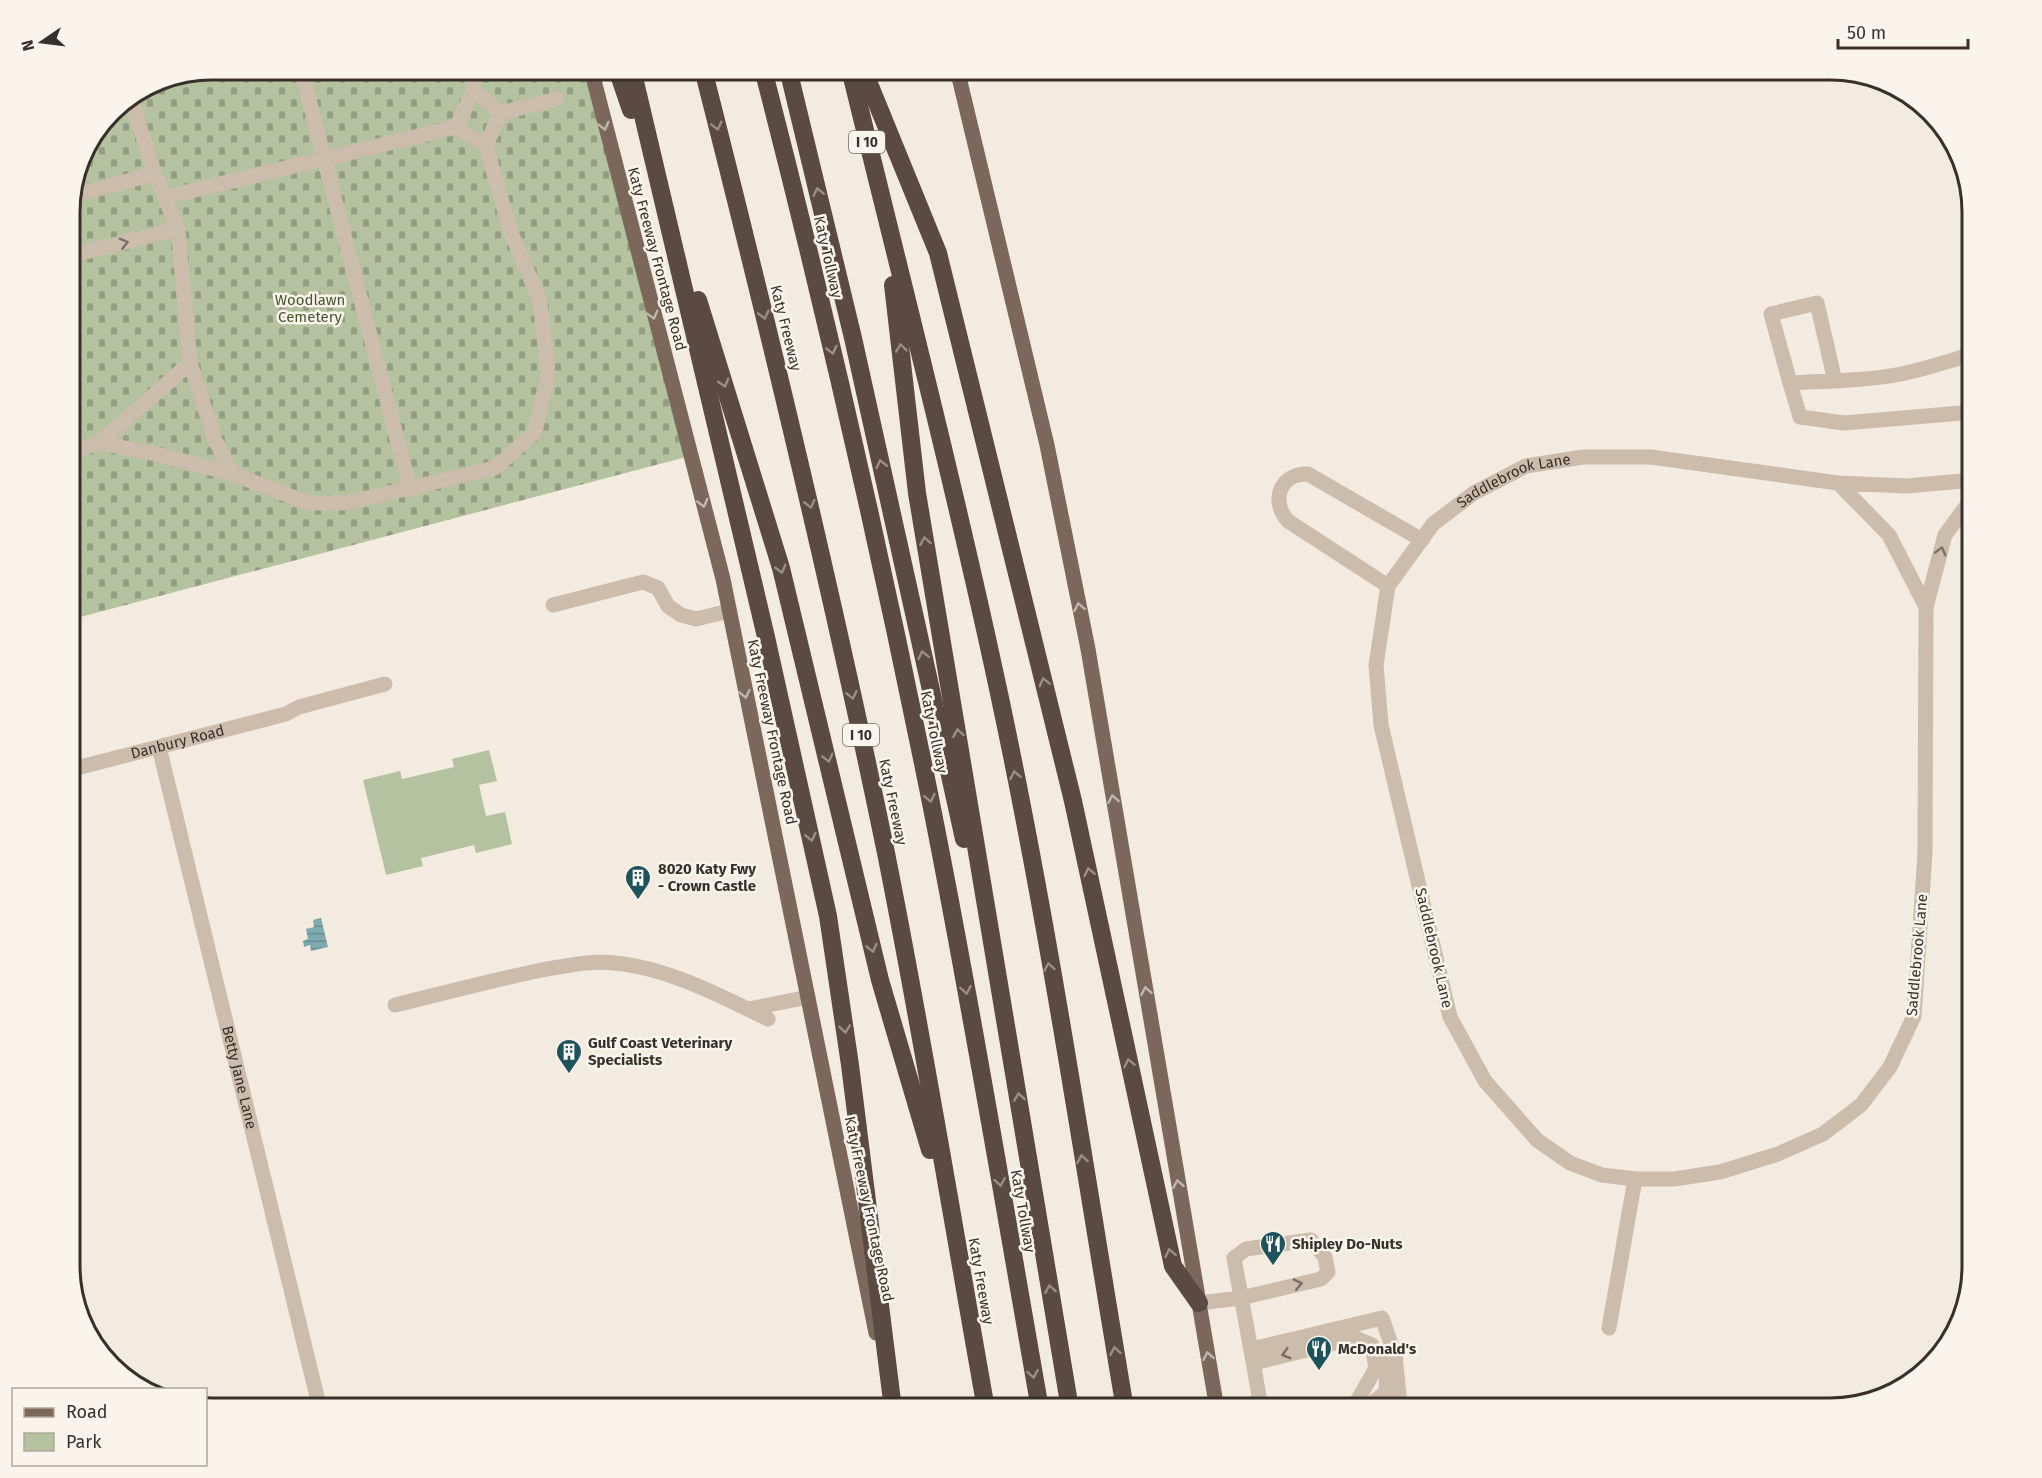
<svg xmlns="http://www.w3.org/2000/svg" width="2042" height="1478" viewBox="0 0 2042 1478" font-family="'Fira Sans',sans-serif">
	<style>
		.green { fill: #b4c29f }
		.cemetery { fill: url(#cemetery-stones) }
		.water { fill: url(#water-rules) }
		.lines { fill: none; stroke-linecap: round; stroke-linejoin: round }
		.minor { stroke: #cbbcab; stroke-width: 15 }
		.major { stroke: #7b685b; stroke-width: 15 }
		.highway { stroke: #5a4a41; stroke-width: 18 }
		.oneway { stroke: #c1b6ab }
		.oneway2 { stroke: #9a8e85 }
		.oneway3 { stroke: #7b6f64 }
		.labels { text-anchor: middle; dominant-baseline: central; stroke-width: 5; stroke-linejoin: round; paint-order: stroke }
		.shield { fill: #faf5ec; stroke: #736b64; stroke-width: 1.5 }
		.shield-label { font-size: 14px; font-weight: bold; fill: #39302a }
		.street-label { font-size: 15px; fill: #39302a; stroke: #faf5ec }
		.park-label { font-size: 15px; fill: #45572e; stroke: #faf5ec }
		.poi-label { font-size: 15px; font-weight: bold; fill: #39302a; stroke: #faf5ec; text-anchor: start }
		.rim { fill: none; stroke: #39302a; stroke-width: 3 }
	</style>
	<defs>
		<pattern id="cemetery-stones" width="16" height="16" patternUnits="userSpaceOnUse" patternTransform="scale(1.5)"><rect width="16" height="16" fill="#b4c29f"/><path d="M2 7V4a2 2 0 0 1 4 0v3zM10 15v-3a2 2 0 0 1 4 0v3z" fill="#939e82"/></pattern>
		<pattern id="water-rules" width="6" height="5" patternUnits="userSpaceOnUse" patternTransform="scale(1.5)"><rect width="6" height="5" fill="#7eabb0"/><path d="M0 2.5h6" fill="none" stroke="#688c8f"/></pattern>
	</defs>
	<rect width="100%" height="100%" fill="#f3ebdf"/>
	<path class="green" d="M489 750 497 781 479 785 486 816 505 812 512 844 476 853 474 845 421 858 423 866 386 875 363 780 400 771 402 779 454 767 452 759Z"/>
	<path class="cemetery" d="M211 69H591L690 456 69 620V202L84 149 117 105 157 80Z"/>
	<path class="water" d="M321 918 328 947 311 951 310 945 304 947 303 941 308 939 306 929 314 927 313 920Z"/>
	<g class="lines">
		<g class="minor">
			<path d="M301 69 410 489"/>
			<path d="M474 90 500 113 557 99"/>
			<path d="M130 97 155 174 178 229 190 363 215 440 233 474"/>
			<path d="M486 146 500 113"/>
			<path d="M71 196 155 174"/>
			<path d="M166 197 456 127"/>
			<path d="M69 256 178 229"/>
			<path d="M1835 381 1817 303 1771 314 1790 383C1827 381 1864 381 1901 374 1925 369 1949 361 1973 354"/>
			<path d="M1790 383 1800 417 1844 423 1973 412"/>
			<path d="M99 443 190 363"/>
			<path d="M69 453 99 443 156 454 233 474 308 503H346L495 468 535 432 548 374 540 301 511 233 486 146 456 127 474 90 470 69"/>
			<path id="s1" d="M1838 483 1889 535 1926 607 1925 853 1914 1016 1890 1067 1861 1105 1823 1134 1778 1154 1720 1172 1674 1179H1635L1602 1175 1570 1163 1537 1140 1485 1081 1450 1017 1381 725 1376 665 1388 586 1433 524 1474 493 1526 466 1583 457H1651L1838 483 1907 486 1973 480"/>
			<path d="M1388 586 1288 521C1270 501 1280 473 1308 474L1422 540"/>
			<path d="M553 605 643 582 658 588 668 606 681 615 696 619 729 611"/>
			<path d="M1926 607 1945 535 1973 497"/>
			<path id="s2" d="M159 747 320 1409"/>
			<path id="s3" d="M69 770 286 714 299 707 385 684"/>
			<path d="M395 1005C444 993 493 980 542 970 566 966 590 960 615 963 668 968 721 996 768 1019"/>
			<path d="M749 1009 808 997"/>
			<path d="M1199 1303 1241 1298 1321 1279 1328 1272 1325 1257 1311 1240 1246 1249 1234 1258C1243 1308 1253 1358 1261 1409"/>
			<path d="M1609 1328 1635 1179"/>
			<path d="M1252 1349 1382 1318 1395 1355 1400 1405 1387 1409"/>
			<path d="M1254 1363 1355 1338 1372 1345 1376 1368 1356 1403 1348 1409"/>
			<path d="M1400 1405 1420 1409"/>
			<path d="M1348 1409 1371 1404 1386 1392 1387 1367 1381 1358"/>
		</g>
		<g class="major">
			<path d="M591 69 723 579 876 1333"/>
			<path d="M957 69 1047 445 1088 649 1217 1409"/>
		</g>
		<g class="highway">
			<path d="M617 69 631 110"/>
			<path d="M632 69 766 637 828 916 850 1065 893 1409"/>
			<path d="M703 69C769 329 832 590 886 853 923 1038 953 1224 986 1409"/>
			<path d="M763 69C825 309 880 550 929 793 970 998 1004 1204 1040 1409"/>
			<path d="M788 69 853 338 964 839"/>
			<path d="M850 69C901 278 955 487 1000 698 1050 933 1085 1172 1125 1409"/>
			<path d="M863 69 938 253 1073 801 1173 1266 1199 1303"/>
			<path d="M893 285 917 493 1070 1409"/>
			<path d="M698 300 781 568 880 980 930 1150"/>
		</g>
	</g>
	<defs><path id="oneway-chevron" d="M-2-3.5L2.5 0L-2 3.5" fill="none" stroke-width="1.6" stroke-linecap="round" stroke-linejoin="round" transform="scale(1.5)"/></defs>
	<g class="oneway">
		<use href="#oneway-chevron" transform="translate(604 126) rotate(77)"/>
		<use href="#oneway-chevron" transform="translate(653 315) rotate(75)"/>
		<use href="#oneway-chevron" transform="translate(703 503) rotate(75)"/>
		<use href="#oneway-chevron" transform="translate(1079 607) rotate(-101)"/>
		<use href="#oneway-chevron" transform="translate(745 694) rotate(78)"/>
		<use href="#oneway-chevron" transform="translate(1113 799) rotate(-100)"/>
		<use href="#oneway-chevron" transform="translate(1146 991) rotate(-100)"/>
		<use href="#oneway-chevron" transform="translate(1178 1184) rotate(-100)"/>
		<use href="#oneway-chevron" transform="translate(1208 1356) rotate(-100)"/>
	</g>
	<g class="oneway2">
		<use href="#oneway-chevron" transform="translate(717 126) rotate(76)"/>
		<use href="#oneway-chevron" transform="translate(818 192) rotate(-103)"/>
		<use href="#oneway-chevron" transform="translate(764 315) rotate(76)"/>
		<use href="#oneway-chevron" transform="translate(901 348) rotate(-97)"/>
		<use href="#oneway-chevron" transform="translate(832 350) rotate(77)"/>
		<use href="#oneway-chevron" transform="translate(724 383) rotate(73)"/>
		<use href="#oneway-chevron" transform="translate(881 464) rotate(-103)"/>
		<use href="#oneway-chevron" transform="translate(810 504) rotate(77)"/>
		<use href="#oneway-chevron" transform="translate(925 541) rotate(-100)"/>
		<use href="#oneway-chevron" transform="translate(781 569) rotate(75)"/>
		<use href="#oneway-chevron" transform="translate(923 655) rotate(-102)"/>
		<use href="#oneway-chevron" transform="translate(1044 682) rotate(-104)"/>
		<use href="#oneway-chevron" transform="translate(852 695) rotate(78)"/>
		<use href="#oneway-chevron" transform="translate(958 733) rotate(-100)"/>
		<use href="#oneway-chevron" transform="translate(828 758) rotate(76)"/>
		<use href="#oneway-chevron" transform="translate(1015 775) rotate(-101)"/>
		<use href="#oneway-chevron" transform="translate(930 798) rotate(79)"/>
		<use href="#oneway-chevron" transform="translate(811 837) rotate(77)"/>
		<use href="#oneway-chevron" transform="translate(1089 872) rotate(-102)"/>
		<use href="#oneway-chevron" transform="translate(872 948) rotate(77)"/>
		<use href="#oneway-chevron" transform="translate(1049 967) rotate(-100)"/>
		<use href="#oneway-chevron" transform="translate(966 990) rotate(80)"/>
		<use href="#oneway-chevron" transform="translate(845 1029) rotate(82)"/>
		<use href="#oneway-chevron" transform="translate(1129 1063) rotate(-102)"/>
		<use href="#oneway-chevron" transform="translate(1019 1097) rotate(-99)"/>
		<use href="#oneway-chevron" transform="translate(1082 1159) rotate(-100)"/>
		<use href="#oneway-chevron" transform="translate(1000 1182) rotate(80)"/>
		<use href="#oneway-chevron" transform="translate(1170 1253) rotate(-102)"/>
		<use href="#oneway-chevron" transform="translate(1050 1289) rotate(-99)"/>
		<use href="#oneway-chevron" transform="translate(1115 1351) rotate(-100)"/>
		<use href="#oneway-chevron" transform="translate(1033 1374) rotate(80)"/>
	</g>
	<g class="oneway3">
		<use href="#oneway-chevron" transform="translate(124 243) rotate(-14)"/>
		<use href="#oneway-chevron" transform="translate(1941 551) rotate(-75)"/>
		<use href="#oneway-chevron" transform="translate(1298 1284) rotate(-13)"/>
		<use href="#oneway-chevron" transform="translate(1286 1354) rotate(164)"/>
	</g>
	<defs>
		<symbol id="building-pin" viewBox="-11 -11 22 30"><path d="M0 17L-7.5 6A9.5 9.5 0 1 1 7.5 6Z" fill="#1f535b" stroke="#faf5ec"/><path d="M-4-6H4V6H1V3H-1V6H-4ZM-2.5-4.3h1.7v1.8h-1.7ZM.8-4.3h1.7v1.8H.8ZM-2.5-1h1.7V.8h-1.7ZM.8-1h1.7V.8H.8Z" fill="#fff"/></symbol>
		<symbol id="restaurant-pin" viewBox="-11 -11 22 30"><path d="M0 17L-7.5 6A9.5 9.5 0 1 1 7.5 6Z" fill="#1f535b" stroke="#faf5ec"/><path d="M-5-6h1v4h1v-4h1v4h1v-4h1v5L-1.5 .5V6h-2V.5L-5-1ZM5-6V6H3V1.5H1.5Q1.5-4 5-6Z" fill="#fff"/></symbol>
	</defs>
	<g fill-rule="evenodd">
		<use href="#building-pin" x="623" y="863" width="30" height="40"/>
		<use href="#building-pin" x="554" y="1037" width="30" height="40"/>
		<use href="#restaurant-pin" x="1258" y="1229" width="30" height="40"/>
		<use href="#restaurant-pin" x="1304" y="1334" width="30" height="40"/>
	</g>
	<g class="labels">
		<g class="shield">
			<rect x="849" y="131" width="36" height="22" rx="4.5"/>
			<rect x="843" y="724" width="36" height="22" rx="4.5"/>
		</g>
		<g class="shield-label">
			<text x="867" y="142">I 10</text>
			<text x="861" y="735">I 10</text>
		</g>
		<g class="street-label">
			<text transform="translate(828 257) rotate(77)">Katy Tollway</text>
			<text transform="translate(657 259) rotate(75)">Katy Freeway Frontage Road</text>
			<text transform="translate(786 328) rotate(76)">Katy Freeway</text>
			<text stroke="none"><textPath href="#s1" startOffset="1780">Saddlebrook Lane</textPath></text>
			<text transform="translate(772 732) rotate(78)">Katy Freeway Frontage Road</text>
			<text transform="translate(934 732) rotate(78)">Katy Tollway</text>
			<text stroke="none"><textPath href="#s3" startOffset="112">Danbury Road</textPath></text>
			<text transform="translate(893 802) rotate(78)">Katy Freeway</text>
			<text transform="translate(1434 948) rotate(77)">Saddlebrook Lane</text>
			<text transform="translate(1917 955) rotate(-85)">Saddlebrook Lane</text>
			<text stroke="none"><textPath href="#s2" startOffset="340">Betty Jane Lane</textPath></text>
			<text transform="translate(869 1209) rotate(78)">Katy Freeway Frontage Road</text>
			<text transform="translate(1023 1211) rotate(80)">Katy Tollway</text>
			<text transform="translate(981 1281) rotate(80)">Katy Freeway</text>
		</g>
		<g class="park-label">
			<text x="310" y="300">Woodlawn<tspan x="310" dy="17">Cemetery</tspan></text>
		</g>
		<g class="poi-label">
			<text x="658" y="869">8020 Katy Fwy<tspan x="658" dy="17">- Crown Castle</tspan></text>
			<text x="588" y="1043">Gulf Coast Veterinary<tspan x="588" dy="17">Specialists</tspan></text>
			<text x="1292" y="1244">Shipley Do-Nuts</text>
			<text x="1338" y="1349">McDonald's</text>
		</g>
	</g>
	<path d="M0 0H2042V1478H0ZM212 80H1830A132 132 0 0 1 1962 212V1266A132 132 0 0 1 1830 1398H212A132 132 0 0 1 80 1266V212A132 132 0 0 1 212 80Z" fill="#faf5ec" fill-rule="evenodd"/>
	<path class="rim" d="M212 80H1830A132 132 0 0 1 1962 212V1266A132 132 0 0 1 1830 1398H212A132 132 0 0 1 80 1266V212A132 132 0 0 1 212 80Z"/>
	<rect x="12" y="1388" width="195" height="78" fill="#faf5ec" stroke="#ada69e" stroke-width="1.5"/>
	<rect x="24" y="1408" width="30" height="9" fill="#7b685b" stroke="#ada69e" stroke-width="1.5"/>
	<text x="66" y="1418" font-size="18" fill="#39302a">Road</text>
	<rect x="24" y="1433" width="30" height="18" fill="#b4c29f" stroke="#ada69e" stroke-width="1.5"/>
	<text x="66" y="1448" font-size="18" fill="#39302a">Park</text>
	<g transform="translate(42 42) rotate(256)" stroke="#faf5ec" stroke-width="4.5" paint-order="stroke">
	<path d="M0-4.5L10 22L0 15L-10 22Z" fill="#39302a"/>
	<text y="-9" font-size="16" font-weight="bold" text-anchor="middle" fill="#39302a">N</text>
	</g>
	<path d="M1838 39v9h130v-9" fill="none" stroke="#39302a" stroke-width="3"/>
	<text x="1847" y="39" font-size="18" fill="#39302a" stroke="#faf5ec" stroke-width="4.5" paint-order="stroke">50 m</text>
</svg>
